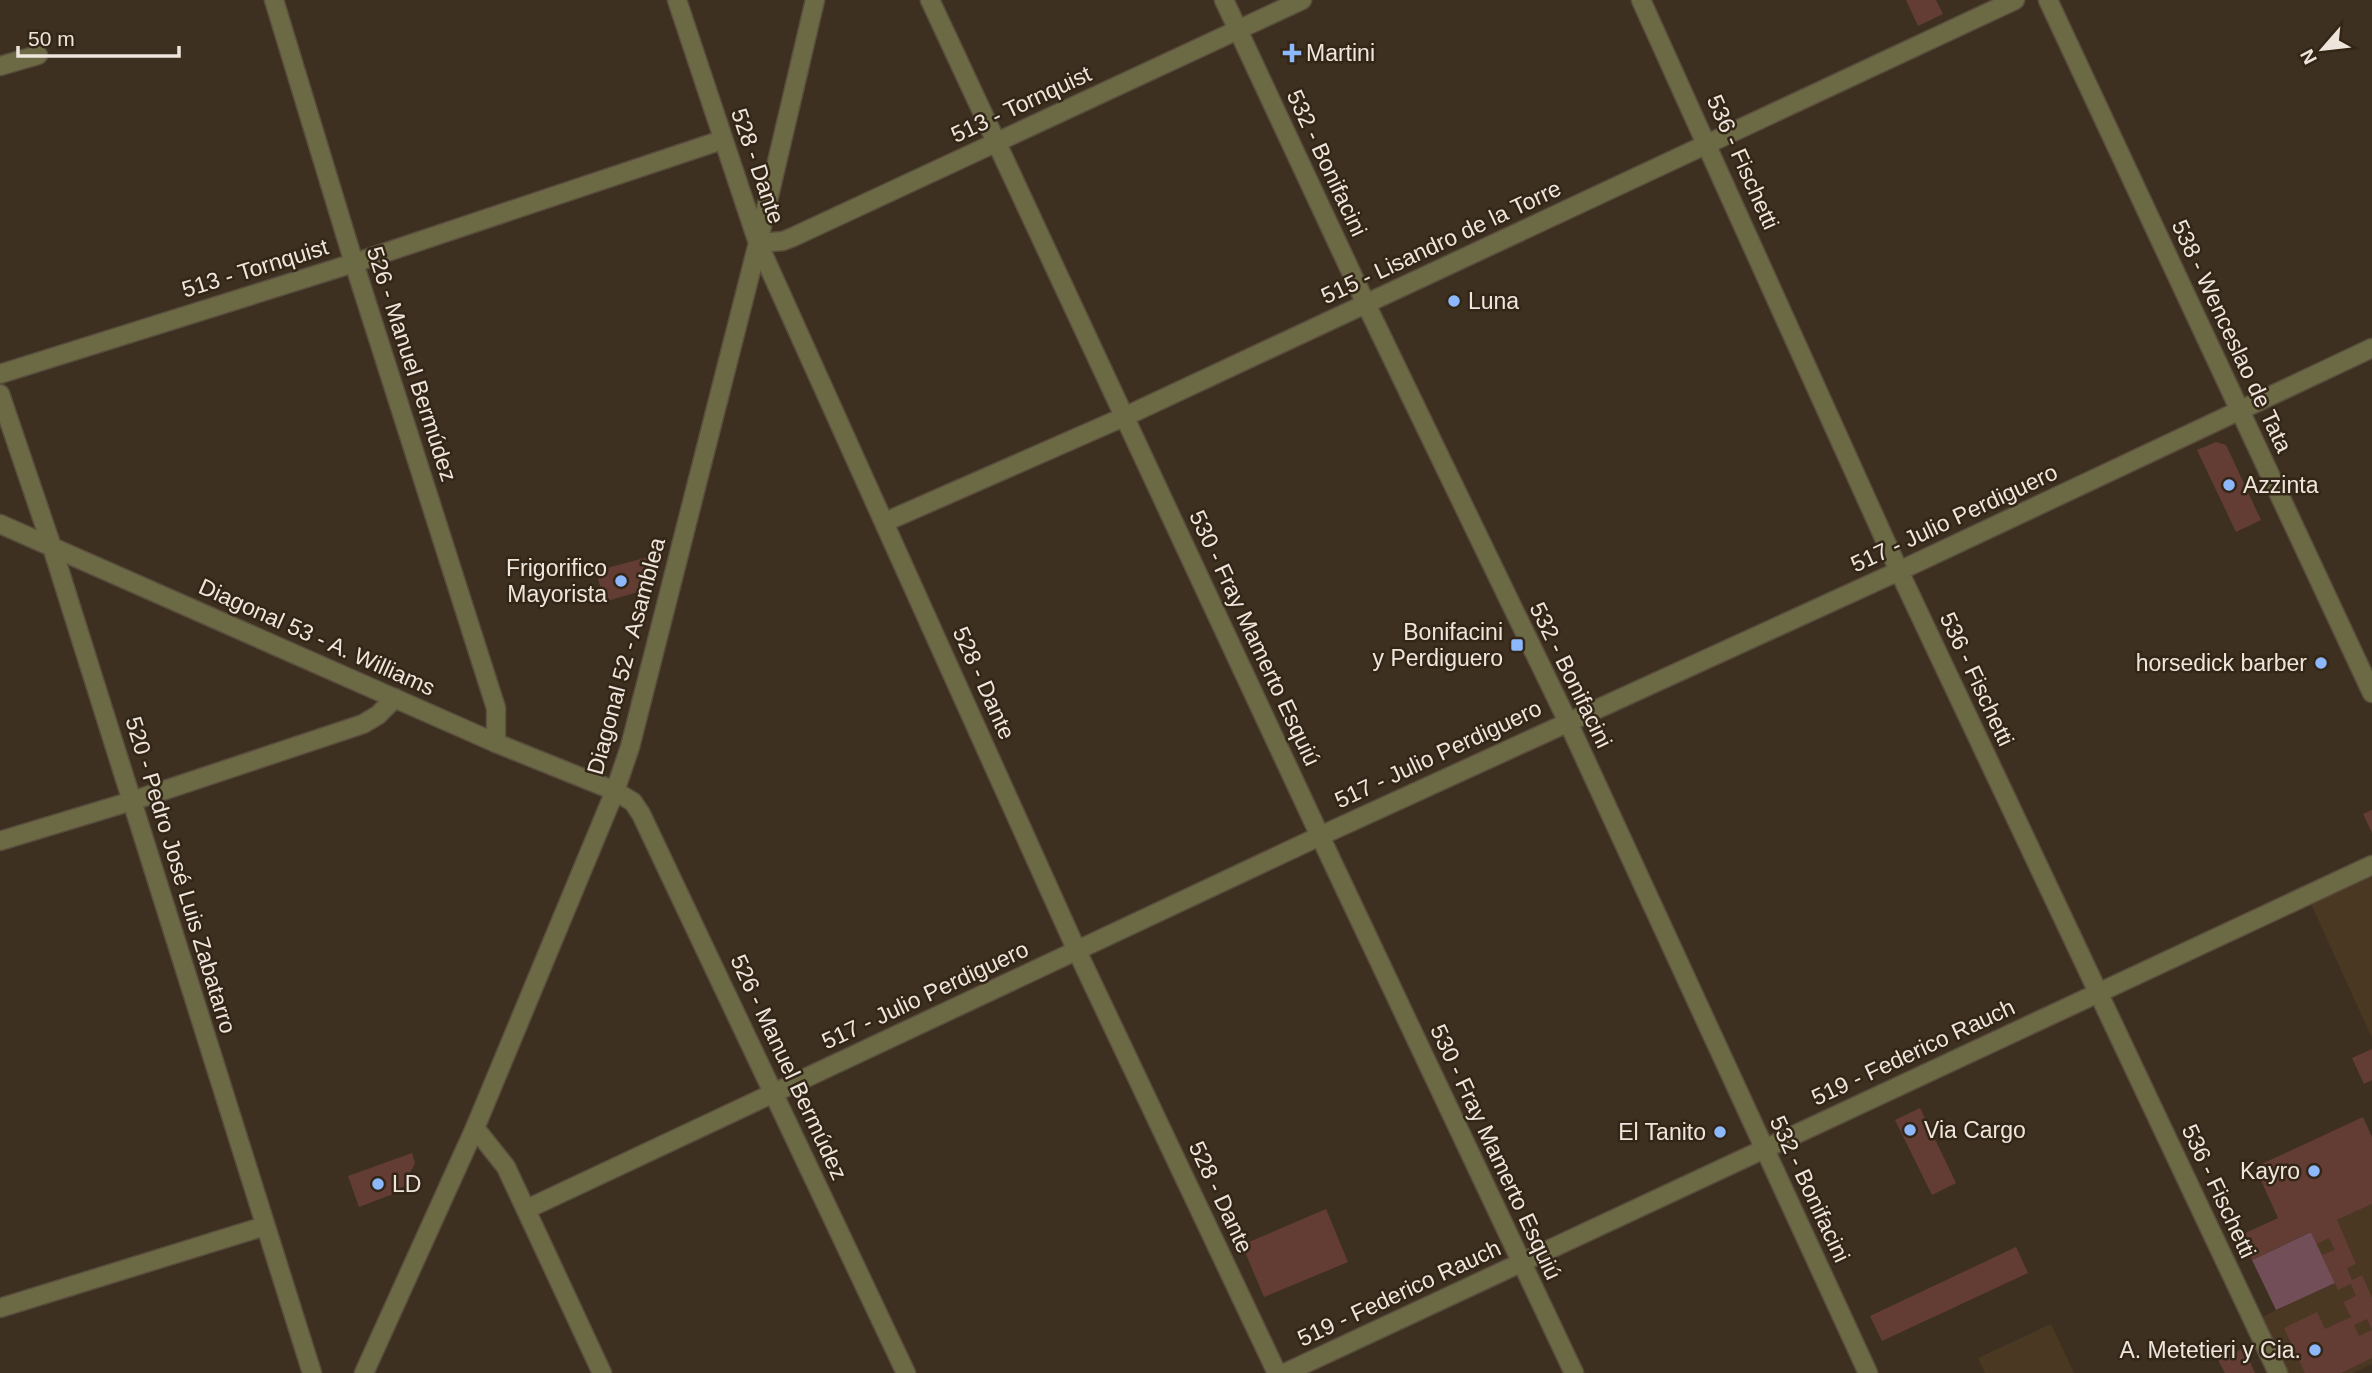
<svg xmlns="http://www.w3.org/2000/svg" width="2372" height="1373" viewBox="0 0 2372 1373" font-family="Arial,sans-serif">
	<style>
		.built { fill: #4b3823 }
		.green { fill: #724e58 }
		.building { fill: #633d34; fill-rule: evenodd }
		.lines { fill: none; stroke-linecap: round; stroke-linejoin: round }
		.minor-casing { stroke: #594d3e; stroke-width: 21 }
		.minor { stroke: #6c6945; stroke-width: 18 }
		.poi-dot { fill: #8db9fc; stroke: #332617; stroke-width: 2.5 }
		.labels { text-anchor: middle; dominant-baseline: central; stroke-width: 5; stroke-linejoin: round; paint-order: stroke }
		.poi-label { font-size: 23px; fill: #eee5dc; stroke: #332617; text-anchor: end }
		.street-label { font-size: 23px; fill: #eee5dc; stroke: #332617 }
	</style>
	<rect width="100%" height="100%" fill="#3d3020"/>
	<g class="built">
		<path d="M2372 875V1038L2311 904Z"/>
		<path d="M2372 1204V1364L2353 1373H2288L2262 1317 2335 1283 2311 1232Z"/>
		<path d="M2051 1324 2074 1373H1985L1978 1358Z"/>
	</g>
	<path class="green" d="M2311 1232 2335 1283 2276 1310 2252 1260Z"/>
	<g class="building">
		<path d="M1906 0H1936L1943 14 1918 26Z"/>
		<path d="M2216 442 2226 445 2261 520 2236 532 2197 450Z"/>
		<path d="M648 557 641 591 604 602 596 571Z"/>
		<path d="M2372 810V833L2363 814Z"/>
		<path d="M2372 1049V1080L2364 1084 2352 1058Z"/>
		<path d="M1920 1108 1956 1183 1932 1195 1895 1120Z"/>
		<path d="M2363 1117 2372 1137V1204L2337 1220 2356 1264 2347 1268 2352 1280 2362 1275 2372 1298V1358L2341 1373H2305L2284 1328 2317 1312 2325 1329 2351 1317 2343 1302 2356 1296 2351 1284 2338 1290 2322 1255 2335 1250 2329 1238 2317 1244 2311 1232 2252 1260 2241 1235 2278 1218 2255 1167ZM2367 1319 2372 1330 2359 1336 2354 1325Z"/>
		<path d="M412 1153 415 1163 401 1191 359 1207 348 1176Z"/>
		<path d="M1326 1209 1348 1262 1264 1297 1242 1245Z"/>
		<path d="M2016 1247 2028 1273 1882 1341 1870 1316Z"/>
		<path d="M2244 1348 2255 1373H2225L2218 1360Z"/>
	</g>
	<g class="lines">
		<defs>
			<g id="minor">
				<path d="M274 0 354 263 496 708V743"/>
				<path d="M677 0 758 243 1077 951 1277 1373"/>
				<path d="M930 0 1320 836 1574 1373"/>
				<path d="M1224 0 1366 304 1568 722 1868 1373"/>
				<path d="M1641 0 1899 571 2278 1373"/>
				<path d="M2048 0 2372 693"/>
				<path d="M0 66 38 55"/>
				<path d="M758 243 783 241 793 237 1302 0"/>
				<path d="M0 374 354 263 722 140"/>
				<path d="M0 394 52 547 312 1373"/>
				<path d="M885 522 1126 416 2015 0"/>
				<path d="M0 524 496 743 615 791 633 802 641 814 906 1373"/>
				<path d="M0 841 132 801 363 724 378 715 395 698"/>
				<path d="M475 1128 506 1167 602 1373"/>
				<path d="M527 1209 1320 836 1899 571 2372 348"/>
				<path d="M0 1308 265 1226"/>
				<path d="M364 1373 475 1128 615 791 630 747 758 243 815 0"/>
				<path d="M1285 1373 2372 865"/>
			</g>
		</defs>
		<use href="#minor" class="minor-casing"/>
		<use href="#minor" class="minor"/>
	</g>
	<g class="poi-dot">
		<path d="M1288.5 42.5h7v7h7v7h-7v7h-7v-7h-7v-7h7z"/>
		<circle cx="1454" cy="301" r="7"/>
		<circle cx="2229" cy="485" r="7"/>
		<circle cx="621" cy="581" r="7"/>
		<rect x="1510" y="638" width="14" height="14" rx="3.5"/>
		<circle cx="2321" cy="663" r="7"/>
		<circle cx="1910" cy="1130" r="7"/>
		<circle cx="1720" cy="1132" r="7"/>
		<circle cx="2314" cy="1171" r="7"/>
		<circle cx="378" cy="1184" r="7"/>
		<circle cx="2315" cy="1350" r="7"/>
	</g>
	<g class="labels">
		<g class="poi-label">
			<text x="1306" y="53" text-anchor="start">Martini</text>
			<text x="1468" y="301" text-anchor="start">Luna</text>
			<text x="2243" y="485" text-anchor="start">Azzinta</text>
			<text x="607" y="568">Frigorifico<tspan x="607" dy="26">Mayorista</tspan></text>
			<text x="1503" y="632">Bonifacini<tspan x="1503" dy="26">y Perdiguero</tspan></text>
			<text x="2307" y="663">horsedick barber</text>
			<text x="1924" y="1130" text-anchor="start">Via Cargo</text>
			<text x="1706" y="1132">El Tanito</text>
			<text x="2300" y="1171">Kayro</text>
			<text x="392" y="1184" text-anchor="start">LD</text>
			<text x="2301" y="1350">A. Metetieri y Cia.</text>
		</g>
		<g class="street-label">
			<text transform="translate(1021 104) rotate(-25)">513 - Tornquist</text>
			<text transform="translate(1743 162) rotate(66)">536 - Fischetti</text>
			<text transform="translate(1327 163) rotate(65)">532 - Bonifacini</text>
			<text transform="translate(758 166) rotate(71)">528 - Dante</text>
			<text transform="translate(1441 242) rotate(-25)">515 - Lisandro de la Torre</text>
			<text transform="translate(255 268) rotate(-17)">513 - Tornquist</text>
			<text transform="translate(2232 336) rotate(65)">538 - Wenceslao de Tata</text>
			<text transform="translate(412 364) rotate(72)">526 - Manuel Bermúdez</text>
			<text transform="translate(1954 518) rotate(-25)">517 - Julio Perdiguero</text>
			<text transform="translate(317 637) rotate(24)">Diagonal 53 - A. Williams</text>
			<text transform="translate(1255 638) rotate(65)">530 - Fray Mamerto Esquiú</text>
			<text transform="translate(626 656) rotate(-75)">Diagonal 52 - Asamblea</text>
			<text transform="translate(1571 675) rotate(64)">532 - Bonifacini</text>
			<text transform="translate(1977 679) rotate(65)">536 - Fischetti</text>
			<text transform="translate(984 683) rotate(66)">528 - Dante</text>
			<text transform="translate(1438 754) rotate(-25)">517 - Julio Perdiguero</text>
			<text transform="translate(181 875) rotate(73)">520 - Pedro José Luis Zabatarro</text>
			<text transform="translate(925 995) rotate(-25)">517 - Julio Perdiguero</text>
			<text transform="translate(1913 1052) rotate(-25)">519 - Federico Rauch</text>
			<text transform="translate(789 1067) rotate(65)">526 - Manuel Bermúdez</text>
			<text transform="translate(1496 1152) rotate(65)">530 - Fray Mamerto Esquiú</text>
			<text transform="translate(1810 1189) rotate(65)">532 - Bonifacini</text>
			<text transform="translate(2219 1191) rotate(65)">536 - Fischetti</text>
			<text transform="translate(1221 1197) rotate(65)">528 - Dante</text>
			<text transform="translate(1399 1293) rotate(-25)">519 - Federico Rauch</text>
		</g>
	</g>
	<g transform="translate(2323 49) rotate(242)" stroke="#332617" stroke-width="5" paint-order="stroke">
	<path d="M0-5L12 26L0 18L-12 26Z" fill="#eee5dc"/>
	<text y="-10" font-size="19" font-weight="bold" text-anchor="middle" fill="#eee5dc">N</text>
	</g>
	<path d="M18 46v10h161v-10" fill="none" stroke="#eee5dc" stroke-width="3.5"/>
	<text x="28" y="46" font-size="21" fill="#eee5dc" stroke="#332617" stroke-width="5" paint-order="stroke">50 m</text>
</svg>
